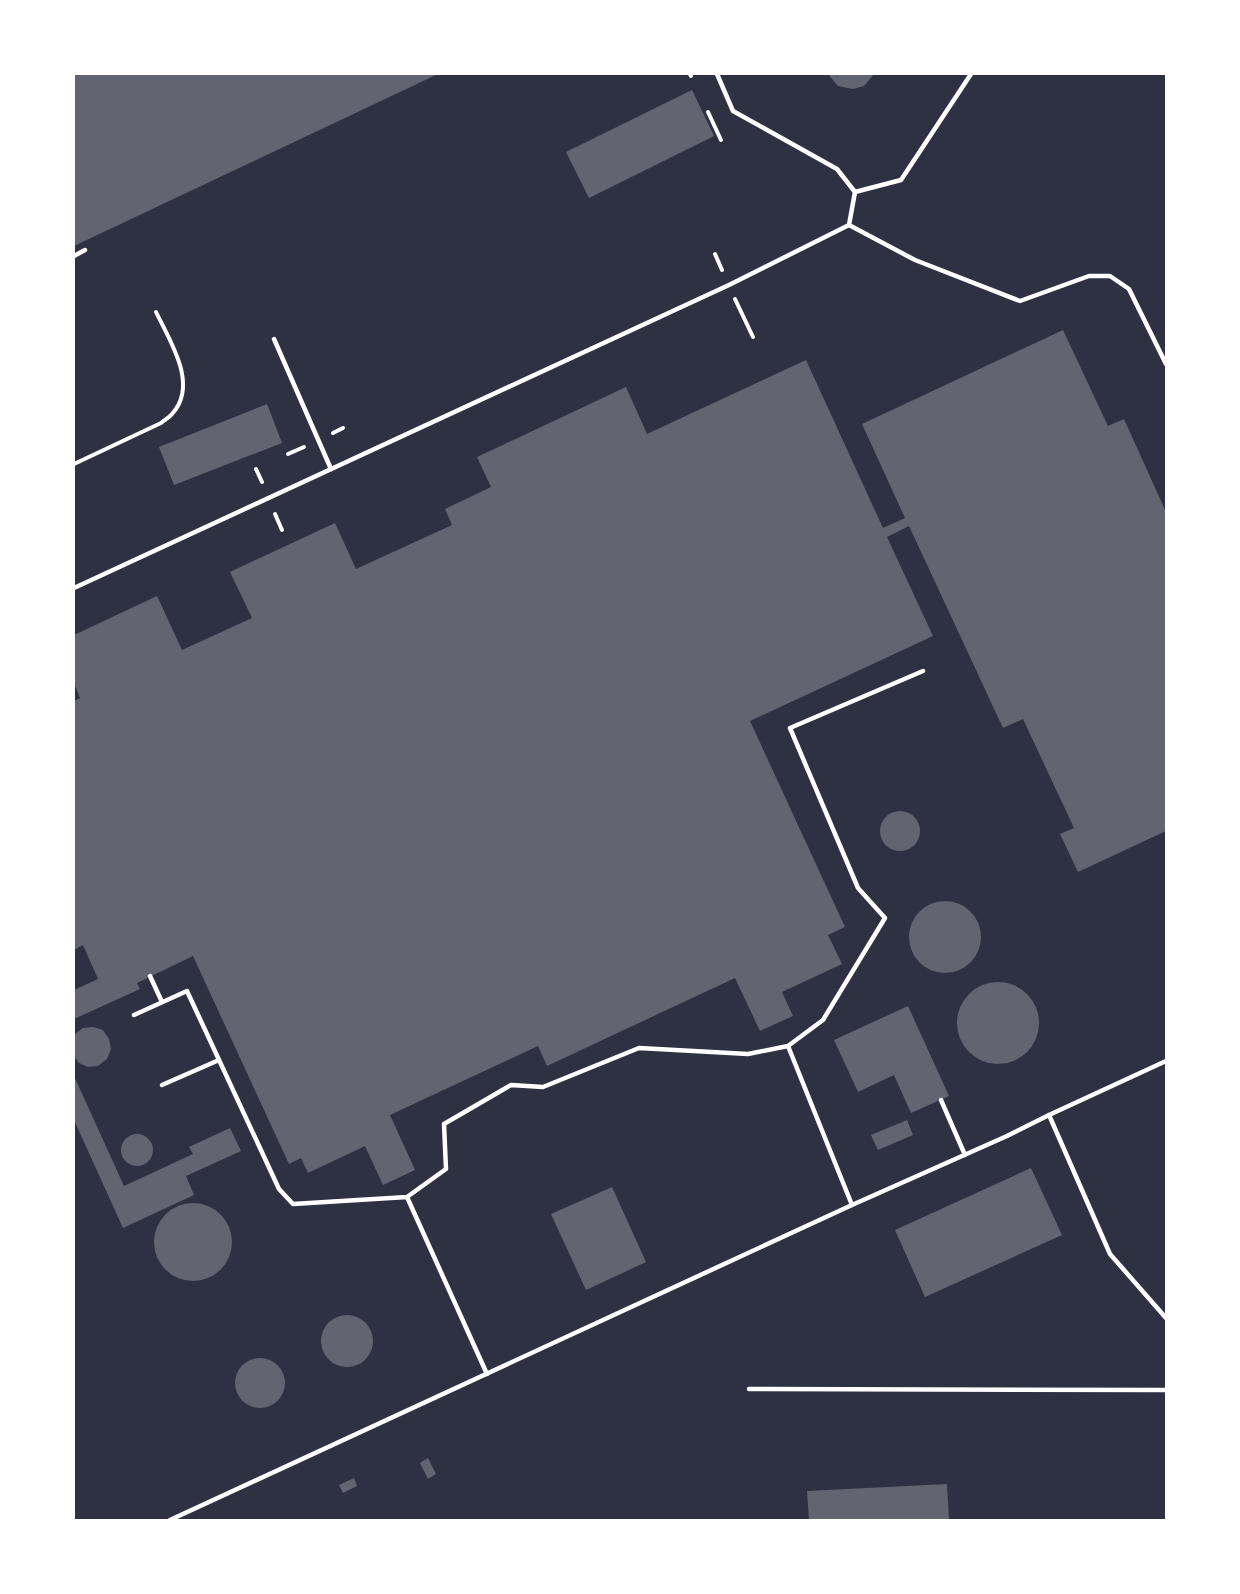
<svg xmlns="http://www.w3.org/2000/svg" width="1240" height="1594" viewBox="0 0 1240 1594" font-family="'Alegreya Sans',sans-serif">
	<style>
		.building { fill: #626471 }
		.lines { fill: none; stroke-linecap: round; stroke-linejoin: round }
		.path { stroke: #fff; stroke-width: 4 }
		.service { stroke: #fff; stroke-width: 4.5 }
	</style>
	<rect width="100%" height="100%" fill="#2d3142"/>
	<g class="building">
		<path d="M74 74H438L74 246Z"/>
		<path d="M828 74H874L864 86 853 89 838 86Z"/>
		<path d="M692 90 714 136 589 198 566 152Z"/>
		<path d="M1063 330 1108 426 1124 419 1166 512V831L1078 872 1060 834 1074 828 1023 719 1003 728 909 526 887 537 933 636 750 721 845 927 828 935 842 964 782 992 793 1016 760 1031 735 978 547 1066 538 1046 390 1115 415 1170 383 1185 365 1146 308 1173 301 1158 289 1164 193 956 137 983 140 989 74 1019V990L98 979 83 945 74 950V701L80 698 74 683V635L157 596 182 650 252 618 230 572 335 523 356 569 452 525 445 509 491 487 477 457 626 387 647 434 806 360 883 528 905 518 862 424Z"/>
		<path d="M267 404 282 443 174 485 159 447Z"/>
		<circle cx="900" cy="831" r="20"/>
		<circle cx="945" cy="937" r="36"/>
		<circle cx="998" cy="1023" r="41"/>
		<path d="M908 1006 949 1096 911 1113 894 1075 858 1092 834 1040Z"/>
		<path d="M93 1027 103 1030 109 1039 111 1049 107 1059 98 1066 88 1067 79 1063 74 1056V1037L75 1034 83 1028Z"/>
		<path d="M74 1076 124 1186 193 1154 189 1147 230 1128 241 1151 186 1176 194 1195 123 1228 74 1120Z"/>
		<path d="M907 1120 913 1135 878 1150 871 1135Z"/>
		<circle cx="137" cy="1150" r="16"/>
		<path d="M1031 1168 1062 1235 925 1297 895 1230Z"/>
		<path d="M612 1187 646 1262 586 1290 551 1214Z"/>
		<circle cx="193" cy="1242" r="39"/>
		<circle cx="347" cy="1341" r="26"/>
		<circle cx="260" cy="1383" r="25"/>
		<path d="M428 1458 436 1474 428 1479 420 1463Z"/>
		<path d="M354 1478 357 1486 343 1493 339 1485Z"/>
		<path d="M947 1484 949 1520H809L807 1491Z"/>
	</g>
	<g class="lines">
		<g class="path">
			<path d="M690 74 691 76"/>
			<path d="M708 112 721 140"/>
			<path d="M715 254 722 270"/>
			<path d="M735 299 753 337"/>
			<path d="M333 433 343 428"/>
			<path d="M288 454 304 447"/>
			<path d="M74 464 161 423C164 420 169 418 172 414 199 385 170 341 156 312"/>
			<path d="M256 469 262 482"/>
			<path d="M275 514 282 530"/>
		</g>
		<g class="service">
			<path d="M717 74 733 111 837 169 855 192 849 225 915 260 1020 301 1089 276H1110L1129 289 1166 364"/>
			<path d="M855 192 901 180 971 74"/>
			<path d="M74 256 85 250"/>
			<path d="M274 339 331 469"/>
			<path d="M74 588 729 285 849 225"/>
			<path d="M150 976 162 1002"/>
			<path d="M134 1015 187 991 279 1189 293 1204 407 1197 446 1169 444 1124 511 1085 543 1087 639 1048 748 1054 788 1046 823 1020 885 918 858 888 790 728 923 671"/>
			<path d="M788 1046 852 1205"/>
			<path d="M162 1085 219 1060"/>
			<path d="M941 1100 965 1155"/>
			<path d="M1049 1115 1110 1254 1166 1318"/>
			<path d="M407 1197 487 1374"/>
			<path d="M749 1389 1166 1390"/>
			<path d="M170 1520 852 1205 1007 1136 1049 1115 1166 1061"/>
		</g>
	</g>
	<rect width="1240" height="1594" fill="none" stroke="#ffffff" stroke-width="150"/>
</svg>
